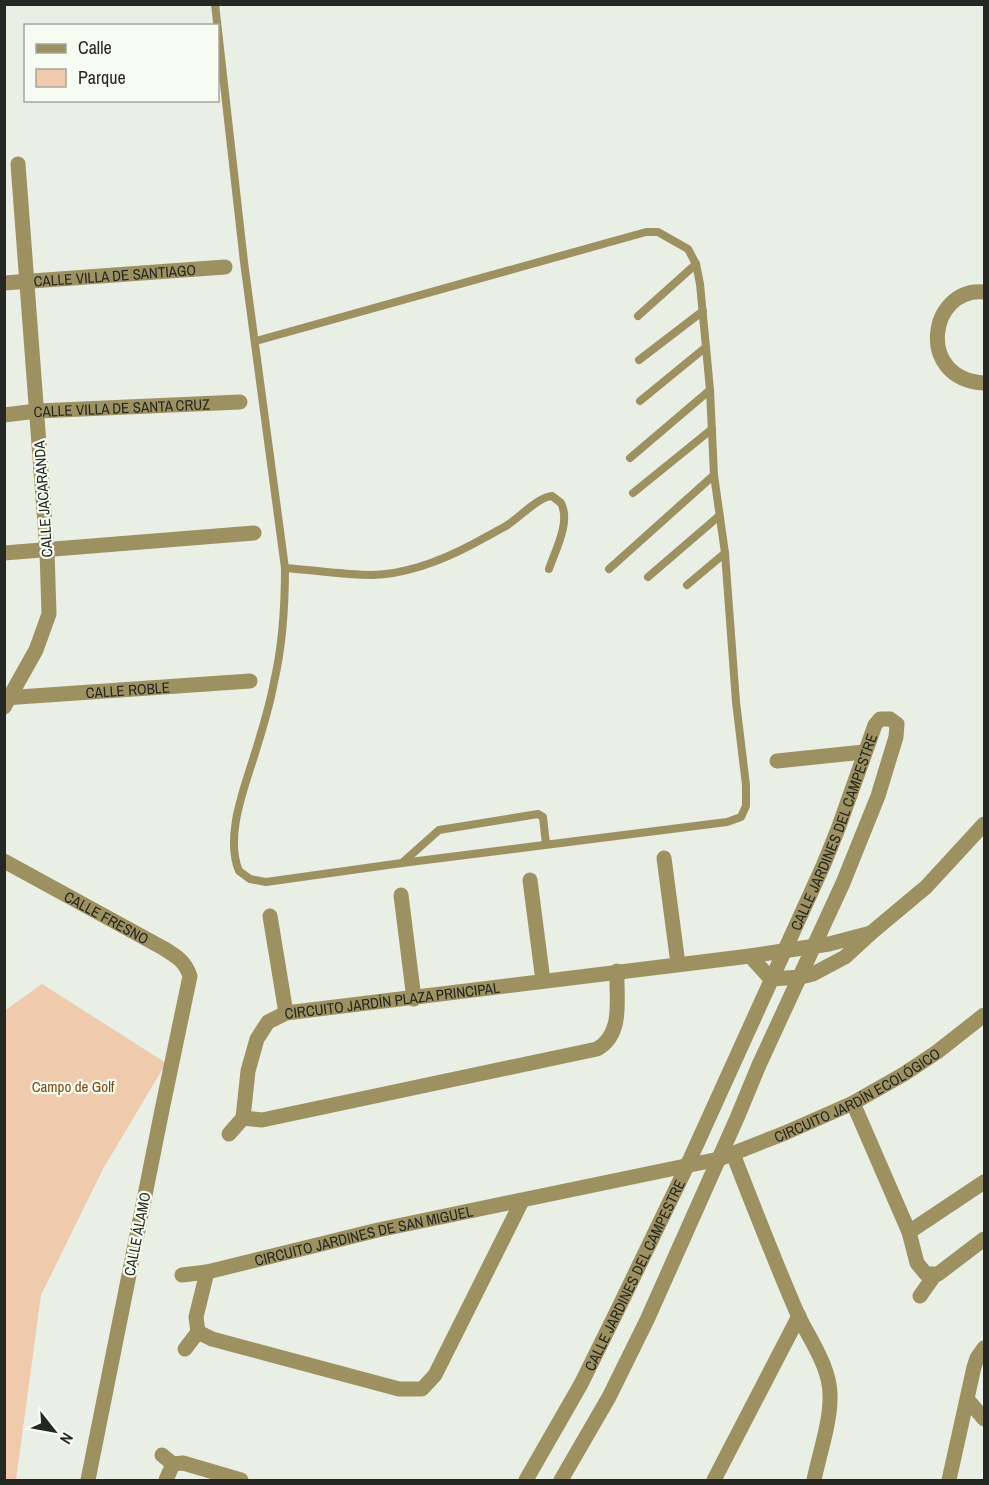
<svg xmlns="http://www.w3.org/2000/svg" width="989" height="1485" viewBox="0 0 989 1485" font-family="'Archivo Narrow',sans-serif">
	<style>
		.green { fill: #efcaad }
		.lines { fill: none; stroke-linecap: round; stroke-linejoin: round }
		.service { stroke: #9e9161; stroke-width: 8 }
		.minor { stroke: #9e9161; stroke-width: 15 }
		.labels { text-anchor: middle; dominant-baseline: central; stroke-width: 4.5; stroke-linejoin: round; paint-order: stroke }
		.street-label { font-size: 15px; fill: #252723; stroke: #f7fcf2 }
		.park-label { font-size: 15px; fill: #7e4912; stroke: #f7fcf2 }
	</style>
	<rect width="100%" height="100%" fill="#e9efe5"/>
	<path class="green" d="M42 984 166 1063 103 1169 41 1295 16 1480H4V1011Z"/>
	<g class="lines">
		<g class="service">
			<path d="M215 4 244 262 285 568C285 607 283 644 274 682 270 705 263 727 256 750 246 784 224 835 239 871L250 879 266 882 402 863 727 822 741 817 746 806V785L736 702 725 553 714 475 710 390 700 284 696 264 688 249 658 232H646L256 341"/>
			<path d="M638 316 696 264"/>
			<path d="M639 360 703 311"/>
			<path d="M640 401 706 347"/>
			<path d="M630 458 710 390"/>
			<path d="M633 493 712 429"/>
			<path d="M285 568C314 570 343 575 372 575 407 574 443 560 473 544 484 538 495 532 506 526 519 518 538 497 552 496L561 503C571 522 555 551 549 569"/>
			<path d="M609 569 714 475"/>
			<path d="M648 577 719 516"/>
			<path d="M687 585 725 553"/>
			<path d="M402 863 439 830 538 814 543 817 546 844"/>
		</g>
		<g class="minor">
			<path id="s1" d="M4 283 225 267"/>
			<path d="M984 292C929 287 915 379 984 383"/>
			<path id="s2" d="M4 415 37 411 240 402"/>
			<path d="M4 553 254 533"/>
			<path id="s3" d="M4 698 250 681"/>
			<path d="M4 707 36 650 49 614 47 551 18 164"/>
			<path d="M777 761 864 752"/>
			<path d="M664 858 678 964"/>
			<path id="s4" d="M4 861 163 948C176 956 185 961 190 976L162 1110 88 1480"/>
			<path d="M530 880 543 981"/>
			<path d="M401 895 414 999"/>
			<path d="M270 916 286 1013"/>
			<path d="M750 956 771 979 801 977 813 974 845 957 871 933 926 887 984 824"/>
			<path d="M853 1103 909 1232 917 1263 926 1274H938L984 1239"/>
			<path d="M243 1118 262 1120 597 1049C624 1034 616 999 617 971"/>
			<path id="s5" d="M229 1134 243 1118 248 1071 257 1039 268 1022 286 1013 750 956 829 944 871 933"/>
			<path d="M733 1154C754 1208 775 1262 798 1315 810 1340 830 1367 830 1395 831 1421 819 1455 814 1480"/>
			<path d="M909 1232 984 1182"/>
			<path d="M207 1272 196 1317 198 1332 212 1339 399 1389H422L435 1375 522 1201"/>
			<path id="s6" d="M182 1275 207 1272 378 1230 719 1159 785 1133 853 1103 904 1074 937 1052 984 1015"/>
			<path d="M920 1296 934 1276"/>
			<path d="M185 1349 198 1332"/>
			<path d="M968 1400 984 1419"/>
			<path d="M162 1455 173 1464 183 1463 241 1480"/>
			<path d="M166 1480 173 1464"/>
			<path id="s7" d="M526 1480 581 1384 619 1307 686 1168 823 866 838 829 875 725 880 719H890L897 724 896 737 878 796 843 883 759 1065 737 1118 647 1320 609 1397 561 1480"/>
			<path d="M714 1480 799 1316"/>
			<path d="M949 1480 974 1367 977 1358 984 1348"/>
		</g>
	</g>
	<g class="labels">
		<g class="street-label">
			<text stroke="none"><textPath href="#s1" startOffset="111">CALLE VILLA DE SANTIAGO</textPath></text>
			<text stroke="none"><textPath href="#s2" startOffset="118">CALLE VILLA DE SANTA CRUZ</textPath></text>
			<text transform="translate(43 499) rotate(-94)">CALLE JACARANDA</text>
			<text stroke="none"><textPath href="#s3" startOffset="124">CALLE ROBLE</textPath></text>
			<text stroke="none"><textPath href="#s7" startOffset="718">CALLE JARDINES DEL CAMPESTRE</textPath></text>
			<text stroke="none"><textPath href="#s4" startOffset="117">CALLE FRESNO</textPath></text>
			<text stroke="none"><textPath href="#s5" startOffset="249">CIRCUITO JARDÍN PLAZA PRINCIPAL</textPath></text>
			<text stroke="none"><textPath href="#s6" startOffset="702">CIRCUITO JARDÍN ECOLÓGICO</textPath></text>
			<text transform="translate(137 1234) rotate(-79)">CALLE ÁLAMO</text>
			<text stroke="none"><textPath href="#s6" startOffset="186">CIRCUITO JARDINES DE SAN MIGUEL</textPath></text>
			<text stroke="none"><textPath href="#s7" startOffset="232">CALLE JARDINES DEL CAMPESTRE</textPath></text>
		</g>
		<g class="park-label">
			<text x="73" y="1086">Campo de Golf</text>
		</g>
	</g>
	<rect width="989" height="1485" fill="none" stroke="#252723" stroke-width="12"/>
	<rect x="24" y="24" width="195" height="78" fill="#f7fcf2" stroke="#a3a79f" stroke-width="1.5"/>
	<rect x="36" y="44" width="30" height="9" fill="#9e9161" stroke="#a3a79f" stroke-width="1.5"/>
	<text x="78" y="54" font-size="18" fill="#252723">Calle</text>
	<rect x="36" y="69" width="30" height="18" fill="#efcaad" stroke="#a3a79f" stroke-width="1.5"/>
	<text x="78" y="84" font-size="18" fill="#252723">Parque</text>
	<g transform="translate(54 1431) rotate(121)" stroke="#f7fcf2" stroke-width="4.5" paint-order="stroke">
	<path d="M0-4.5L10 22L0 15L-10 22Z" fill="#252723"/>
	<text y="-9" font-size="16" font-weight="bold" text-anchor="middle" fill="#252723">N</text>
	</g>
</svg>
